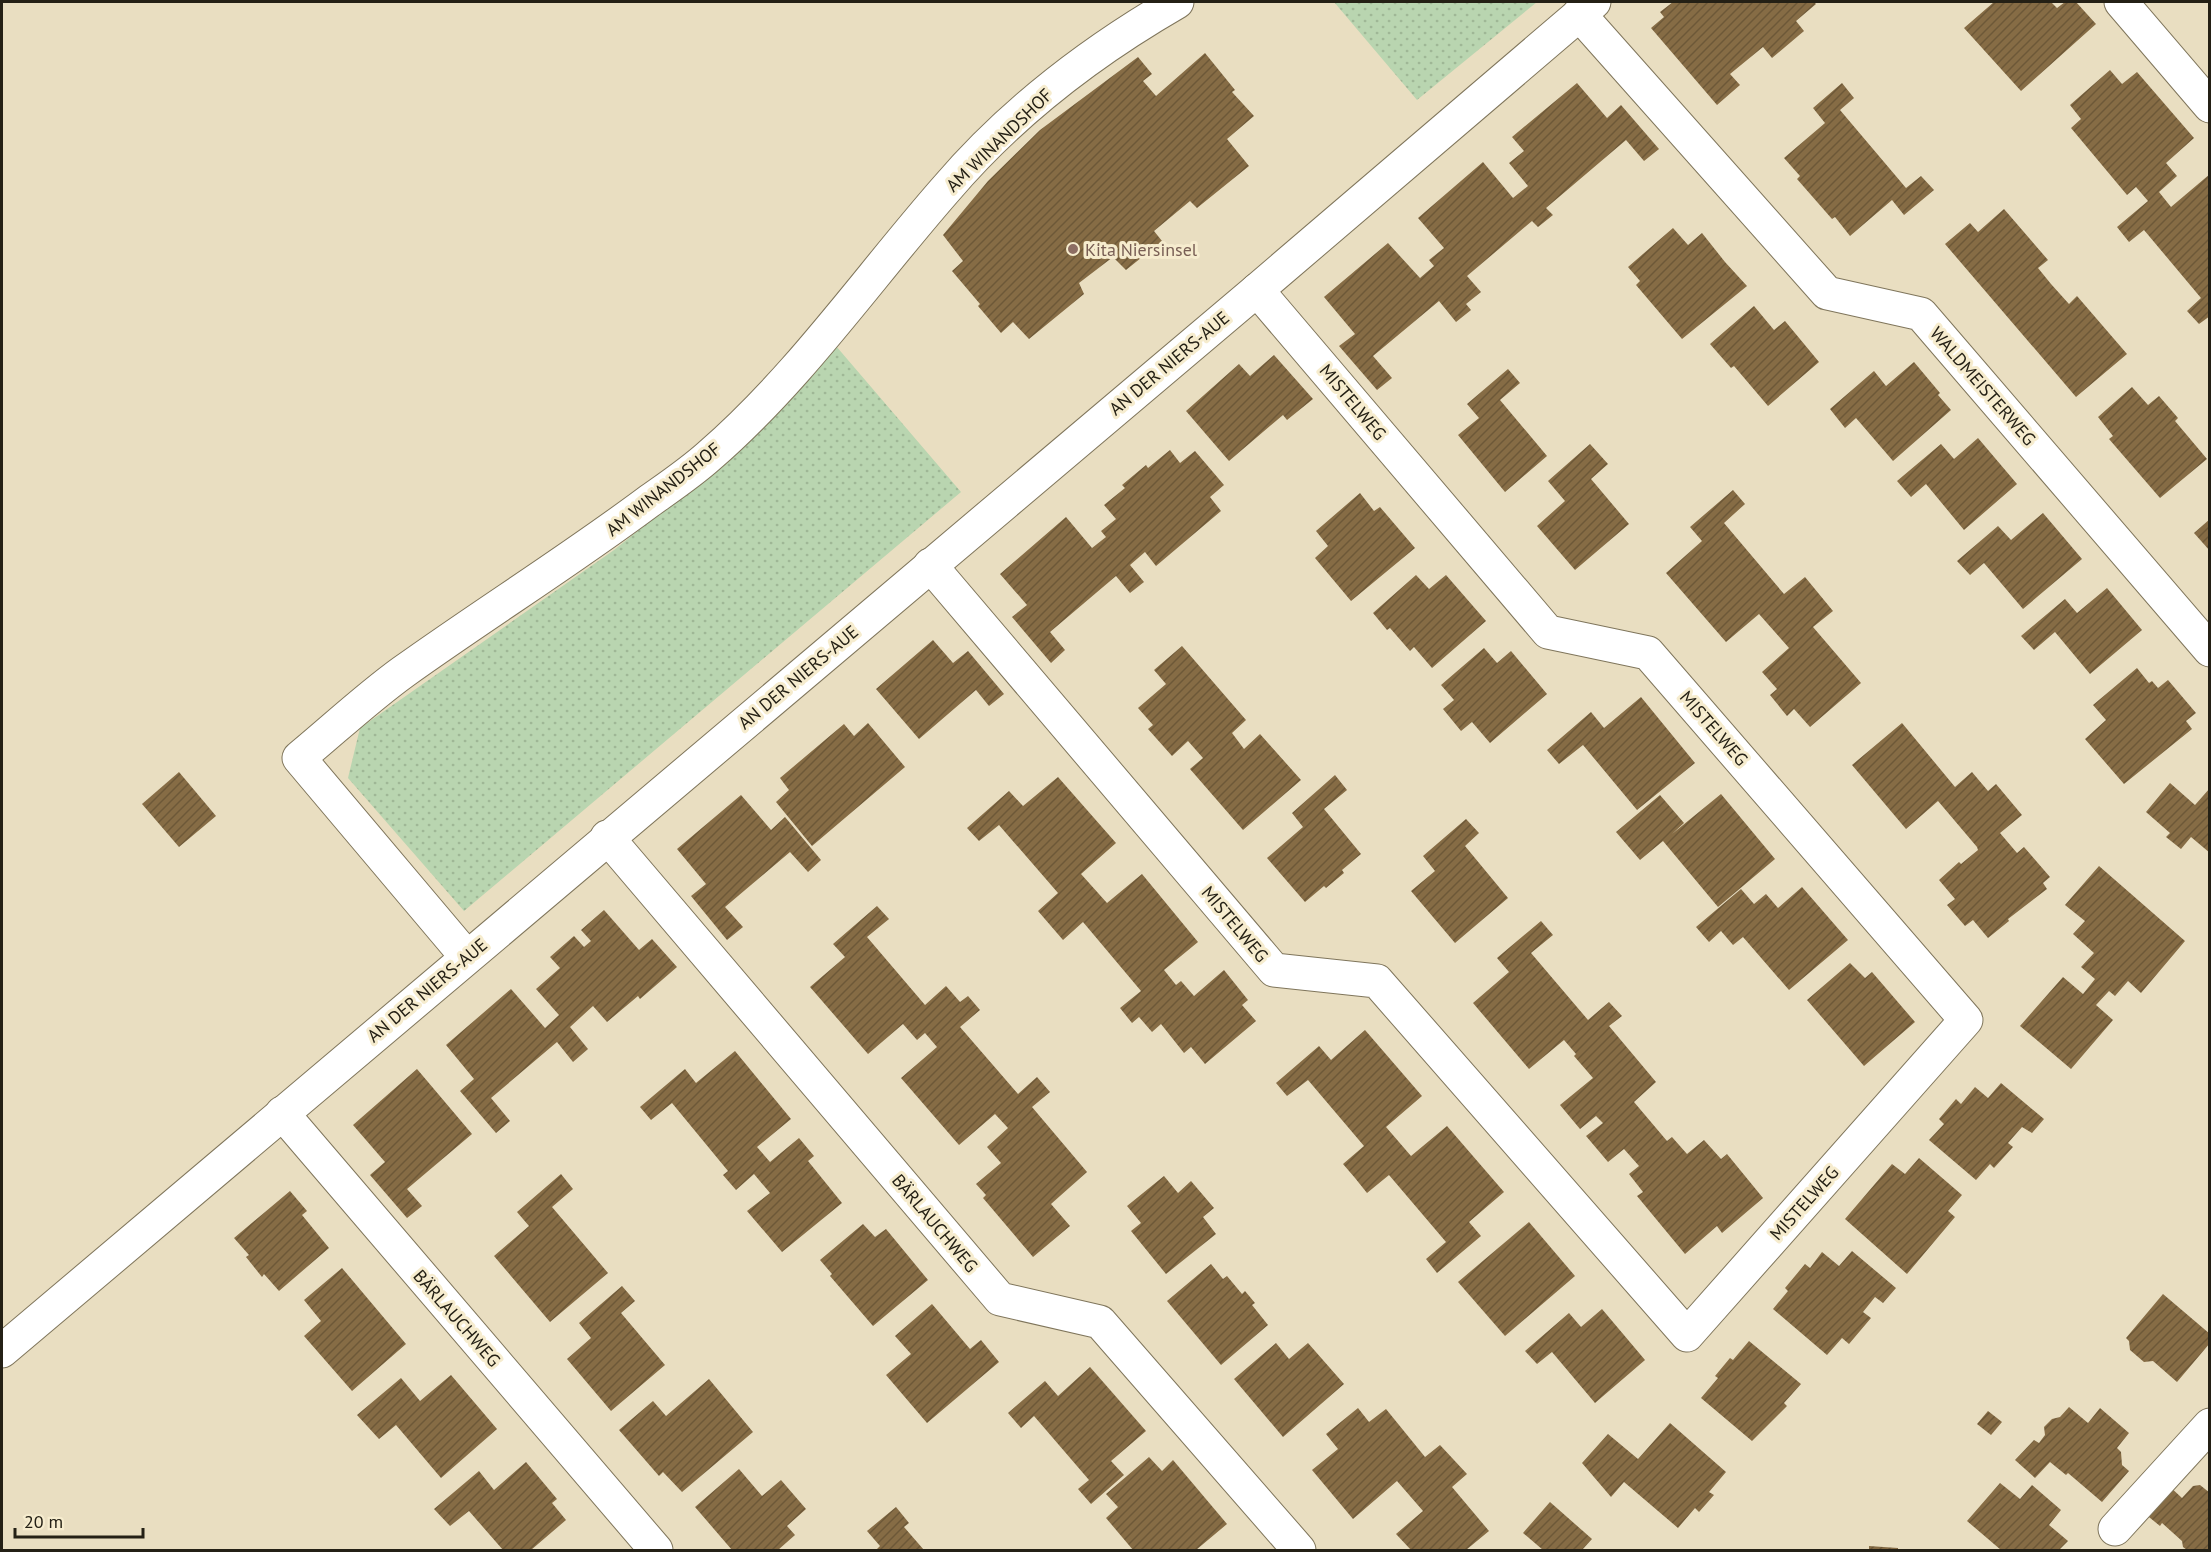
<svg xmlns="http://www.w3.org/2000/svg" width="2211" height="1552" viewBox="0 0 2211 1552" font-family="'PT Sans',sans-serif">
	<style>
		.grass { fill: url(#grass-dots) }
		.building { fill: url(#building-hatch) }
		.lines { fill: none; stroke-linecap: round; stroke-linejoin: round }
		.minor-casing { stroke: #7f755b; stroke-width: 35 }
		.minor { stroke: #fff; stroke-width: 33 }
		.education-dot { fill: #8d6e63; stroke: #f6ecce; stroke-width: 2 }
		.labels { text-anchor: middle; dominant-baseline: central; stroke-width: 6; stroke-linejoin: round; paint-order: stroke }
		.street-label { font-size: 18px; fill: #242015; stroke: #f6ecce }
		.education-label { font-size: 18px; fill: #785e54; stroke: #f6ecce; text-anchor: start }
	</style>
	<defs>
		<pattern id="grass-dots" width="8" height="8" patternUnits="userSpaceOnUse" patternTransform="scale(1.5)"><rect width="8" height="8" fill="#b9d5b0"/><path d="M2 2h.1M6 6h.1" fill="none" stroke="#9fb796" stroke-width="1.8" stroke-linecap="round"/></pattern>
		<pattern id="building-hatch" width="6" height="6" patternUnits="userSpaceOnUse" patternTransform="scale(1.5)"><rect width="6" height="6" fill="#866c45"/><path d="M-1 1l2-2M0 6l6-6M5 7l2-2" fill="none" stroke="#6d5838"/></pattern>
	</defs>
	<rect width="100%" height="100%" fill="#e9dec1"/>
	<g class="grass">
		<path d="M1334 2H1537L1417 100Z"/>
		<path d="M836 346 961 492 464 911 348 778 360 728 614 550 735 453Z"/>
	</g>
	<g class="building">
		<path d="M1673 2H1814L1816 4 1796 21 1804 31 1772 58 1763 47 1730 74 1740 85 1717 105 1651 28 1664 17 1660 12Z"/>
		<path d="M1994 2H2051L2057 8 2065 2H2076L2096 24 2021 91 1964 28Z"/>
		<path d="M1205 53 1235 90 1232 92 1254 116 1227 139 1249 166 1197 208 1190 201 1154 231 1162 241 1126 270 1113 257 1079 283 1084 294 1029 339 1013 322 1001 333 978 306 980 304 952 271 963 261 943 235 988 181 1040 130 1138 57 1152 74 1143 81 1156 96Z"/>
		<path d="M2110 70 2122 84 2137 72 2194 138 2166 163 2177 176 2159 192 2171 207 2210 174V316L2199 324 2187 311 2201 298 2144 230 2129 242 2117 227 2148 201 2136 187 2127 195 2071 128 2081 119 2070 105Z"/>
		<path d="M1577 83 1607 118 1621 105 1659 149 1644 161 1626 140 1546 208 1553 215 1538 227 1532 221 1467 276 1481 292 1466 304 1471 310 1456 322 1439 301 1373 356 1392 378 1377 390 1339 346 1355 334 1324 297 1388 243 1420 278 1434 266 1429 260 1444 248 1418 218 1483 162 1513 198 1528 186 1509 163 1524 151 1512 137Z"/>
		<path d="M1842 83 1854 98 1840 110 1906 188 1921 176 1934 190 1904 215 1892 200 1850 236 1835 217 1832 219 1797 179 1800 176 1784 158 1825 123 1813 108Z"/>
		<path d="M2004 209 2048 260 2038 268 2051 284 2069 304 2077 296 2127 354 2076 397 1945 244 1970 223 1978 232Z"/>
		<path d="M1673 228 1688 245 1702 233 1725 262 1747 286 1682 339 1636 285 1640 281 1628 267Z"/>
		<path d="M1754 306 1774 330 1785 321 1819 362 1768 406 1734 366 1731 368 1710 344Z"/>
		<path d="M1274 355 1313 399 1287 420 1283 415 1229 461 1186 411 1239 364 1250 376Z"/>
		<path d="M1914 362 1940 393 1938 395 1951 410 1893 461 1856 418 1845 428 1830 409 1874 371 1886 386Z"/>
		<path d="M1508 369 1520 383 1500 400 1547 456 1505 492 1458 435 1479 418 1467 404Z"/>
		<path d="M2132 387 2148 405 2159 396 2178 418 2175 421 2207 459 2160 498 2109 439 2113 436 2098 417Z"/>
		<path d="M1978 438 2017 484 1964 530 1926 484 1911 497 1897 481 1941 444 1954 459Z"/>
		<path d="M1590 444 1608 464 1591 479 1629 524 1575 570 1537 526 1565 501 1548 481Z"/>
		<path d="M1170 450 1180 463 1195 451 1224 485 1210 497 1221 511 1156 566 1145 552 1130 565 1144 582 1130 593 1116 576 1050 632 1065 650 1051 663 1012 617 1027 605 1000 574 1066 517 1092 548 1106 537 1101 531 1116 519 1104 505 1125 488 1122 485 1146 465 1148 468Z"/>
		<path d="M1733 490 1745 504 1724 523 1784 594 1805 577 1833 611 1813 627 1861 683 1810 727 1794 709 1787 716 1770 695 1777 689 1762 672 1789 648 1759 614 1726 642 1666 573 1702 541 1690 527Z"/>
		<path d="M1360 493 1374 511 1380 507 1415 548 1351 601 1315 558 1328 546 1316 531Z"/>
		<path d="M2043 513 2082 559 2023 609 1984 563 1970 575 1957 561 1998 526 2011 540Z"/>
		<path d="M2210 519V551L2194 533Z"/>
		<path d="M1416 575 1429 589 1446 575 1486 621 1432 668 1414 647 1410 651 1390 628 1387 630 1373 613Z"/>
		<path d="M2107 588 2142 630 2090 674 2055 632 2034 650 2021 636 2065 599 2077 613Z"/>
		<path d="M933 640 953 663 968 651 1004 694 989 706 976 690 919 739 876 689Z"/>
		<path d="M1182 646 1246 720 1232 733 1244 749 1260 734 1301 780 1243 830 1190 769 1203 758 1188 741 1172 756 1148 729 1153 725 1138 708 1166 684 1154 670Z"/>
		<path d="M1484 648 1497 663 1511 651 1547 694 1490 743 1472 722 1461 731 1443 709 1454 700 1441 685Z"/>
		<path d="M2137 668 2149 683 2152 681 2158 688 2168 680 2196 713 2186 721 2192 729 2124 784 2085 739 2106 720 2093 705Z"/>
		<path d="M1641 697 1695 763 1637 810 1583 745 1559 764 1547 750 1591 712 1604 728Z"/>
		<path d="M868 723 905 767 812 846 776 802 789 790 780 778 844 724 854 736Z"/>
		<path d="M1902 723 1955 787 1972 772 1988 791 1996 784 2022 815 2000 833 2017 853 2024 847 2050 877 2043 883 2047 889 2008 919 2009 921 1988 938 1973 920 1965 926 1947 905 1955 899 1939 880 1959 862 1961 864 1978 850 1977 847 1938 801 1906 829 1852 765Z"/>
		<path d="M179 772 216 816 179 847 142 804Z"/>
		<path d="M1335 775 1347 790 1324 809 1361 854 1342 870 1344 873 1326 888 1324 886 1305 902 1267 858 1303 827 1292 813Z"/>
		<path d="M1058 777 1116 843 1081 874 1107 903 1142 874 1198 942 1164 970 1176 985 1181 981 1194 996 1224 970 1248 1000 1242 1005 1256 1021 1205 1064 1191 1047 1184 1053 1161 1024 1152 1032 1139 1017 1132 1023 1120 1008 1141 991 1083 922 1063 940 1038 911 1058 893 999 825 979 841 967 828 1009 791 1023 806Z"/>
		<path d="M2170 783 2195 805 2210 788V853L2191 837 2181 849 2166 837 2170 833 2146 812Z"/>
		<path d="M1721 794 1775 859 1718 907 1663 841 1640 860 1616 832 1660 795 1684 823 1672 834Z"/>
		<path d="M741 795 771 830 785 817 821 860 808 872 790 852 725 907 743 927 727 940 691 896 706 884 677 849Z"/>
		<path d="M1466 819 1479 833 1465 846 1508 898 1455 943 1411 891 1435 871 1423 856Z"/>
		<path d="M2099 866 2185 941 2141 993 2128 981 2115 996 2109 991 2096 1005 2113 1020 2071 1069 2020 1026 2063 977 2083 994 2095 979 2081 967 2094 953 2073 934 2085 921 2065 905Z"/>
		<path d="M1802 887 1848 940 1789 990 1743 937 1733 945 1721 931 1709 942 1696 927 1741 889 1754 904 1766 894 1778 908Z"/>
		<path d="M877 906 889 919 867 937 925 1005 946 986 960 1002 968 996 980 1010 960 1027 1018 1094 1037 1077 1050 1092 1032 1107 1087 1172 1051 1204 1070 1226 1033 1257 983 1198 986 1195 976 1184 1001 1163 987 1147 1008 1128 995 1114 959 1145 901 1078 937 1047 925 1033 917 1040 903 1024 868 1054 810 987 845 957 833 944Z"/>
		<path d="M604 910 639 950 652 939 677 967 640 999 638 996 607 1022 593 1006 570 1027 588 1049 573 1062 557 1042 491 1098 510 1121 496 1133 460 1091 474 1079 446 1045 511 989 545 1028 559 1015 536 989 560 968 550 957 574 936 584 947 591 941 581 930Z"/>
		<path d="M1541 921 1553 935 1531 953 1588 1020 1609 1002 1622 1016 1609 1026 1656 1082 1634 1102 1667 1141 1672 1137 1687 1154 1704 1140 1721 1159 1727 1154 1763 1198 1722 1233 1717 1226 1685 1254 1637 1196 1643 1192 1629 1174 1639 1166 1624 1149 1608 1162 1586 1136 1603 1123 1596 1116 1580 1129 1560 1105 1593 1078 1574 1056 1576 1054 1564 1040 1529 1069 1473 1003 1509 972 1497 958Z"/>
		<path d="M1850 963 1865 978 1872 972 1915 1022 1864 1066 1807 1000Z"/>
		<path d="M1365 1030 1422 1096 1386 1127 1411 1156 1447 1126 1504 1192 1469 1222 1481 1236 1437 1273 1426 1259 1446 1242 1389 1175 1367 1193 1355 1178 1343 1164 1364 1146 1308 1080 1287 1096 1276 1083 1319 1046 1331 1060Z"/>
		<path d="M735 1051 791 1119 757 1147 770 1162 799 1138 814 1156 808 1161 842 1203 782 1252 747 1211 770 1193 754 1174 736 1190 723 1175 728 1171 672 1103 651 1120 640 1107 685 1069 696 1083Z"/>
		<path d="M417 1069 472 1134 407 1189 422 1206 407 1218 370 1175 385 1162 353 1125Z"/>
		<path d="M2001 1083 2044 1119 2032 1133 2022 1127 2008 1143 2013 1147 1994 1168 1990 1164 1976 1180 1929 1140 1944 1124 1939 1119 1956 1099 1961 1104 1975 1087 1988 1098Z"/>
		<path d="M1919 1158 1962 1195 1948 1211 1955 1217 1907 1274 1845 1219 1892 1164 1905 1174Z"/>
		<path d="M561 1174 573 1189 552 1207 608 1273 550 1322 494 1256 529 1226 517 1212Z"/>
		<path d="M1164 1176 1178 1193 1191 1181 1214 1208 1203 1217 1216 1234 1166 1274 1131 1231 1141 1223 1127 1206Z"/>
		<path d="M290 1191 307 1211 302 1215 329 1248 279 1291 264 1274 262 1277 246 1257 249 1255 234 1238Z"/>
		<path d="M1529 1222 1575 1276 1505 1336 1458 1282Z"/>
		<path d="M863 1224 875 1237 886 1229 928 1280 873 1326 830 1276 832 1274 820 1260Z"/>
		<path d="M1852 1251 1896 1288 1883 1303 1875 1297 1863 1312 1871 1318 1849 1344 1842 1338 1827 1355 1773 1309 1788 1291 1785 1288 1805 1264 1810 1268 1822 1252 1839 1266Z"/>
		<path d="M1211 1264 1223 1279 1227 1276 1242 1294 1245 1291 1255 1303 1252 1305 1268 1325 1221 1365 1167 1301Z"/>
		<path d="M342 1268 406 1344 352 1391 304 1336 321 1321 304 1300Z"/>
		<path d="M622 1286 635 1301 621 1313 665 1365 611 1411 567 1359 591 1338 579 1323Z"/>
		<path d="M2163 1294 2210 1334V1343L2177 1382 2153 1361 2144 1362 2130 1350 2129 1341 2126 1338Z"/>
		<path d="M932 1304 970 1349 981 1340 999 1362 927 1423 886 1375 911 1354 895 1336Z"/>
		<path d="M1602 1309 1645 1360 1595 1403 1552 1352 1537 1364 1525 1351 1569 1313 1581 1327Z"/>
		<path d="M1749 1341 1801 1384 1784 1403 1787 1406 1752 1441 1701 1398 1718 1378 1715 1376 1730 1358 1733 1360Z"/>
		<path d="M1276 1343 1289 1359 1308 1343 1344 1384 1283 1437 1234 1379Z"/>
		<path d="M1090 1367 1146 1431 1111 1461 1124 1475 1091 1504 1078 1489 1089 1480 1034 1416 1021 1428 1008 1413 1045 1381 1058 1396Z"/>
		<path d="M451 1375 497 1429 441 1478 396 1425 379 1439 357 1415 401 1378 420 1401Z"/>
		<path d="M709 1379 753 1432 682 1492 663 1472 659 1476 619 1430 653 1401 666 1416Z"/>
		<path d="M2069 1407 2088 1423 2100 1408 2129 1433 2117 1448 2121 1452 2122 1465 2129 1471 2102 1502 2068 1473 2066 1475 2050 1462 2035 1478 2015 1460 2034 1440 2039 1443 2045 1435 2044 1427 2052 1419 2060 1417Z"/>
		<path d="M1358 1408 1369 1422 1386 1409 1425 1457 1440 1445 1467 1474 1452 1487 1489 1531 1466 1550H1411L1396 1534 1423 1511 1397 1481 1353 1519 1312 1470 1338 1449 1326 1434Z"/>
		<path d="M1988 1411 2002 1422 1991 1435 1977 1424Z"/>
		<path d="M1670 1423 1726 1472 1709 1492 1714 1495 1699 1512 1695 1508 1678 1528 1624 1482 1611 1497 1582 1463 1608 1434 1638 1459Z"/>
		<path d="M1149 1457 1162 1471 1173 1460 1227 1524 1196 1550H1133L1106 1518 1118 1507 1106 1494Z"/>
		<path d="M526 1462 557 1499 552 1503 566 1520 531 1550H503L469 1511 450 1526 434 1509 479 1471 494 1490Z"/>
		<path d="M739 1469 762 1496 781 1480 806 1509 787 1526 795 1535 778 1550H732L695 1507Z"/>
		<path d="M2000 1483 2020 1499 2032 1485 2061 1510 2049 1525 2068 1541 2059 1550H2001L1967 1521Z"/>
		<path d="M2168 1485 2182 1498 2193 1486 2200 1485 2210 1493V1550H2187L2183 1547 2182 1541 2162 1523 2160 1526 2144 1513Z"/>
		<path d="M1550 1502 1592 1539 1582 1550H1543L1523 1533Z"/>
		<path d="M896 1507 909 1523 904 1527 924 1550H876L880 1546 867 1531Z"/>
		<path d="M1869 1546 1898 1548V1550H1869Z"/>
	</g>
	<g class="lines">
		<defs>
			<g id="minor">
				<path d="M2121 2 2210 106"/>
				<path d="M1579 14 1827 293 1921 314 2210 650"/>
				<path d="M930 565 1274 970 1377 981 1687 1335 1966 1020 1648 653 1548 632 1257 290"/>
				<path d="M607 837 1000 1299 1100 1322 1299 1550"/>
				<path d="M466 956 299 758C333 730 367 698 403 672 484 614 569 561 648 502 669 487 690 473 709 456 800 377 867 279 946 189 1010 114 1092 51 1177 2"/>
				<path d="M282 1113 656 1550"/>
				<path d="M2 1351 1257 290 1594 2"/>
				<path d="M2115 1529 2210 1425"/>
			</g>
		</defs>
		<use href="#minor" class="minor-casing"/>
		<use href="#minor" class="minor"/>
	</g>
	<circle class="education-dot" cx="1073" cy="249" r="6"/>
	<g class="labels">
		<g class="street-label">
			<text transform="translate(999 140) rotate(-44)">AM WINANDSHOF</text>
			<text transform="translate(1169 363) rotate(-40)">AN DER NIERS-AUE</text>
			<text transform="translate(1983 386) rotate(49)">WALDMEISTERWEG</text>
			<text transform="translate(1353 402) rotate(50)">MISTELWEG</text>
			<text transform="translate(663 489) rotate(-38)">AM WINANDSHOF</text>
			<text transform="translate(798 677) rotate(-40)">AN DER NIERS-AUE</text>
			<text transform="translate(1714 728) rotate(49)">MISTELWEG</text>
			<text transform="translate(1235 924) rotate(50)">MISTELWEG</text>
			<text transform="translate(427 990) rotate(-40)">AN DER NIERS-AUE</text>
			<text transform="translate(1804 1203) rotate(-48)">MISTELWEG</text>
			<text transform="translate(935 1223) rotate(50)">BÄRLAUCHWEG</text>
			<text transform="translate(457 1318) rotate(49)">BÄRLAUCHWEG</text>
		</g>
		<g class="education-label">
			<text x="1085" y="249">Kita Niersinsel</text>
		</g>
	</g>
	<rect width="2211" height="1552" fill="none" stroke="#242015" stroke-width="6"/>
	<path d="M15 1528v9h128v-9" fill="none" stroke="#242015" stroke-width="3"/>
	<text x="24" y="1528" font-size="18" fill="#242015" stroke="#f6ecce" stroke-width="4.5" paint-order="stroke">20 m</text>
</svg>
